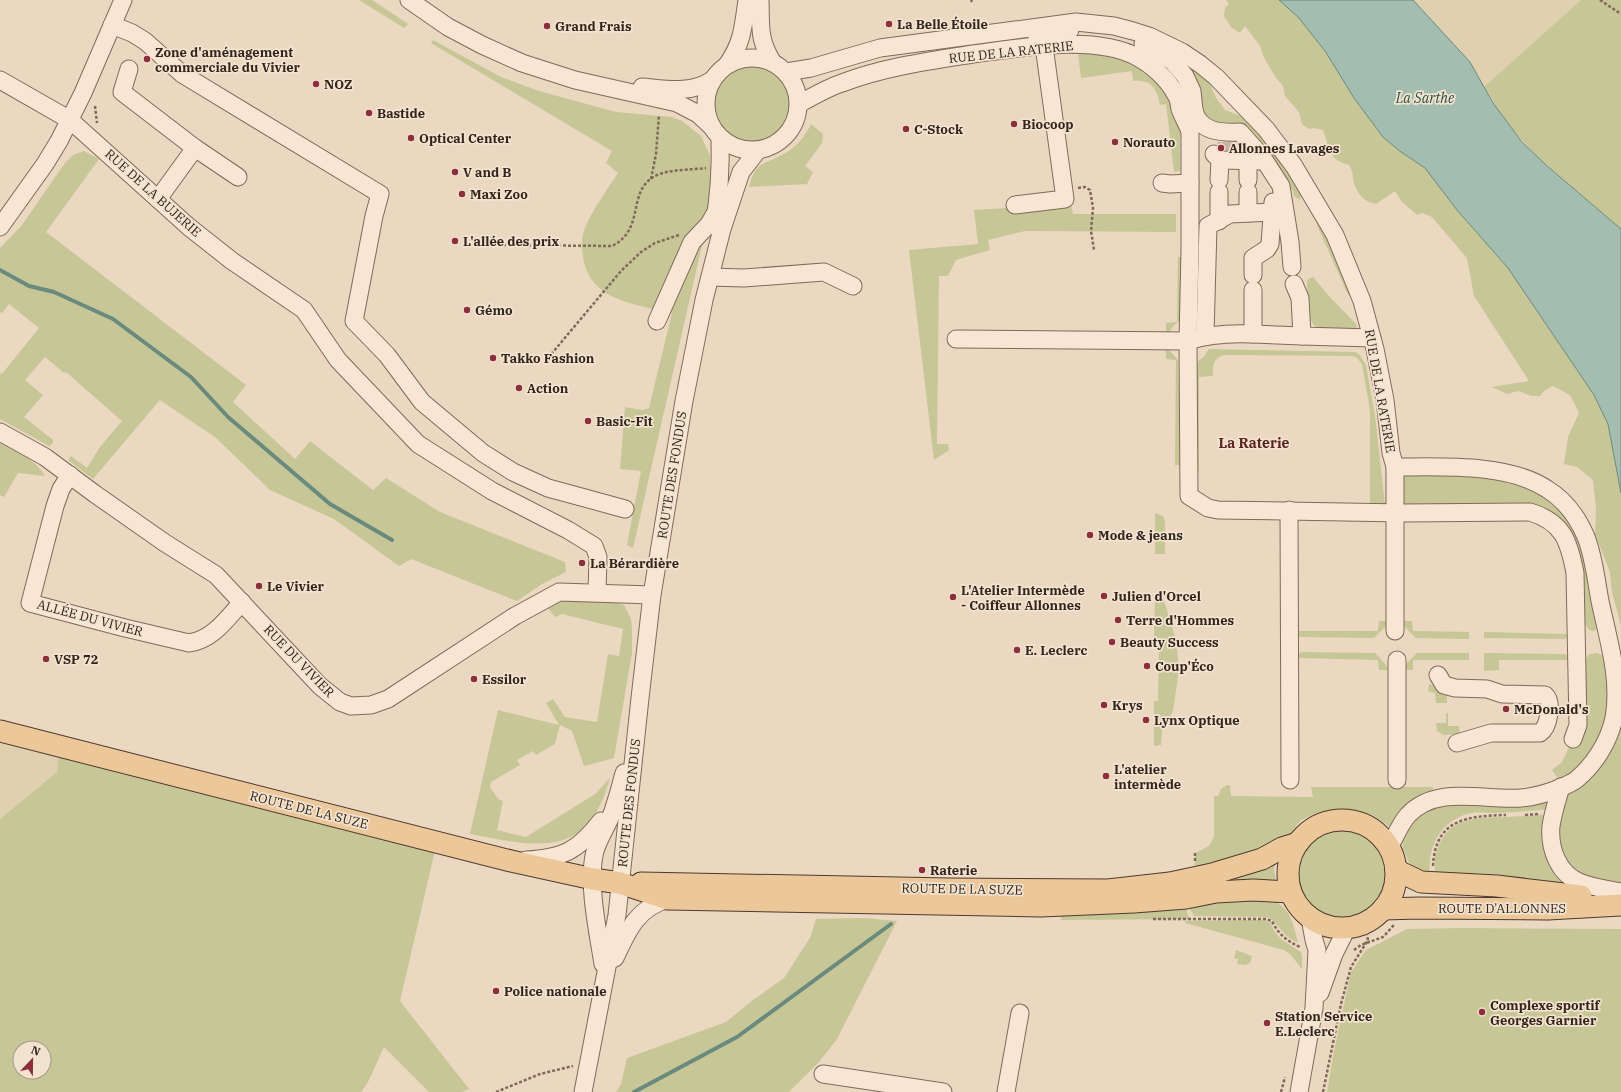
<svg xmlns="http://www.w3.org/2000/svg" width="1621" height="1092" viewBox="0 0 1621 1092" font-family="'IBM Plex Serif',serif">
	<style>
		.farmland { fill: #dfd0af }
		.green { fill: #c7c696; fill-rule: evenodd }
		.water { fill: #a3bdb1; stroke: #6b8a7e }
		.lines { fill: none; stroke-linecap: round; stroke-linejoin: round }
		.stream { stroke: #6b8a7e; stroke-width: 4 }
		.minor-tunnel { stroke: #c5b4a0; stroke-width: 17; stroke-dasharray: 17 8; stroke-linecap: butt }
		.minor-casing { stroke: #82695a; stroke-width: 19 }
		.major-casing { stroke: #50392e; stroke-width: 23 }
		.path { stroke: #82695a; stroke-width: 2.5; stroke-dasharray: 3 2; stroke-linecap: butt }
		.minor { stroke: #f6e6d3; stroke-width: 17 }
		.major { stroke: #ebc79a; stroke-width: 21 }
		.poi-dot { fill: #8c2e3c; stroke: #f2e3cf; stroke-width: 1.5 }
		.labels { text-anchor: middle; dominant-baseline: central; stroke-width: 3.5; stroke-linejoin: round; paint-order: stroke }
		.poi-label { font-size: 13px; font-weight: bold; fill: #33241d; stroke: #f2e3cf; text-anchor: start }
		.street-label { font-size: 13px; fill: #33241d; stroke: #f2e3cf }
		.water-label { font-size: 14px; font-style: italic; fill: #2d514a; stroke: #f2e3cf }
		.neighbourhood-label { font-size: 14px; font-weight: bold; fill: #5c2420; stroke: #f2e3cf }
	</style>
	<rect width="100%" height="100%" fill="#ead8c1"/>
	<g class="farmland">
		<path d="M1413 0H1581L1484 87 1470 62Z"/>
		<path d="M0 731 60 746 57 772 0 819Z"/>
	</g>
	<g class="green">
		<path d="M359 0H372L408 24 404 28Z"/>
		<path d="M1226 0H1279L1298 17 1325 51 1354 98 1383 137 1401 152 1425 168 1457 210 1508 268 1594 395 1608 424 1621 493V626L1612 592 1610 572 1595 534 1596 509 1593 480 1577 467 1564 464 1568 437 1579 413 1570 395 1553 386 1544 391 1540 396H1532L1518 391 1507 394 1492 387 1529 381 1474 296 1467 258 1432 217 1422 213 1417 215 1402 202 1395 191 1376 204C1365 202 1357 194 1354 183 1352 176 1354 173 1349 165 1328 160 1330 147 1323 130L1314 128 1309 129 1302 124 1299 112 1285 96 1283 86 1276 78 1264 58 1260 46 1245 26 1240 33 1231 27 1224 16 1225 8 1229 4Z"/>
		<path d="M1581 0H1621V229L1534 154 1503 118 1484 87Z"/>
		<path d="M433 40 501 77 539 91 616 112 672 117 682 121 701 136 710 156 711 185 707 212 656 310C626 302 592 297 584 262 582 251 580 242 584 231 589 215 608 188 618 173L606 163 612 151 431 43Z"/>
		<path d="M1078 53H1097L1120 58 1136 64 1169 93 1180 129V171L1174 172 1166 104 1160 105C1157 88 1151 79 1133 81L1132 71 1081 78Z"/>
		<path d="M1186 63 1207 77 1216 98 1225 110 1248 119 1283 161 1301 193 1300 200 1294 196 1293 191 1282 173 1225 126 1204 118 1191 72Z"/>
		<circle cx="753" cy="104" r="38"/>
		<path d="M811 124 823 134 822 143 805 166 813 172 807 184 749 187C755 161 764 165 784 154 796 148 806 135 811 124Z"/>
		<path d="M84 151 99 159 46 232 246 385 233 402 295 459 310 441 373 490 386 478 440 512 565 562 566 572 542 584 517 601 411 559 399 566 334 519 270 490 215 437 160 400 93 479 68 460 71 456 87 468 100 447 122 421 66 372 64 373 45 357 25 380 43 395 24 417 53 440V443L49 446 0 419V373L2 374 39 328 9 304 2 313 0 312V248L22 225 65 163 73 155Z"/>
		<path d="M1071 204 1073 214H1176V232L1025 231 988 240 990 250 956 260 948 276H939L937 444H948L949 450 934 460 909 250 978 244 974 210 1007 208 1011 212Z"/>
		<path d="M1316 215 1329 241 1352 294 1348 295 1317 225Z"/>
		<path d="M703 241 633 548 627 545 641 471 620 469 625 407 642 410 649 408 672 313 666 312 694 247Z"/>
		<path d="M1178 257H1181V320L1173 326 1168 335H1166V323L1177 322Z"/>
		<path d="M1313 277 1328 295 1356 324 1357 328 1356 330 1318 329C1304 318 1308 297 1307 280Z"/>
		<path d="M1166 348 1168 349 1178 360 1181 465H1175L1176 360 1166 359Z"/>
		<path d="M1209 349 1355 352 1360 355 1366 365 1375 415 1385 505H1370V411L1362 364 1357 358 1353 356 1225 355C1213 358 1213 365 1213 376L1199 377V471H1196L1195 369 1199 360 1203 358Z"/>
		<path d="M0 442C16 451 35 459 45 476L18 473 4 497 0 495Z"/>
		<path d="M1404 467 1533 481 1578 522 1598 628 1594 631 1589 630 1585 624 1578 603 1575 574 1543 516 1404 513Z"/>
		<path d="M1155 513 1163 516 1165 521V554H1155Z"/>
		<path d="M1155 593 1162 594 1176 640 1179 670 1173 711 1162 731 1161 745 1154 746V701H1158L1159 638H1154Z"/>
		<path d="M609 600 624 605 631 619 632 629V653L614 758 584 766 572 731 560 725 555 744 536 755 533 751 517 760 520 765 491 782 490 787 498 799 503 801 497 830 526 837 595 794 610 778C588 860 538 847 470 834L498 710 559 725 546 703 553 699 565 717 597 722 608 654 619 656 623 629 562 614 555 617 547 607 561 601Z"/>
		<path d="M1379 621H1388L1387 625 1374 638 1301 637 1298 636 1297 631H1378Z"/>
		<path d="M1403 621H1412L1413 631 1469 632V639L1416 638 1404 626Z"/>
		<path d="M1484 632 1570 634 1565 639 1484 638Z"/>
		<path d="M1302 652 1375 653 1386 665 1388 670H1379L1378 660 1297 658 1298 654Z"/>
		<path d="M1417 653H1469V660H1413V670H1404L1405 665Z"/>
		<path d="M1484 653 1565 654 1569 657 1570 660H1499V670L1484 671Z"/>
		<path d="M1597 653 1605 657 1621 716V892L1558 865 1554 810 1561 787 1557 777 1552 770 1562 762 1573 739 1583 661 1590 654Z"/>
		<path d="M1429 684 1447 691V703H1436L1435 693 1428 691Z"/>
		<path d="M1446 713H1448V726H1459L1460 734 1444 735 1437 731 1436 723H1446Z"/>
		<path d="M60 746 437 842 400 1001 469 1089 462 1092H429L384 1047 368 1082 361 1092H0V819L57 772ZM20 1048H44V1072H20Z"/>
		<path d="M1227 785H1230L1231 796 1313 797 1311 787H1433V794L1392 828 1372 815 1347 809 1322 811 1301 820 1291 833 1268 847 1195 871V853L1209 846 1214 837V796H1218L1221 789Z"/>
		<path d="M1550 798V809C1532 811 1513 812 1495 813 1485 813 1473 811 1464 815 1438 825 1428 848 1430 874L1414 869 1408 861 1403 848 1402 838 1411 819 1436 802Z"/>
		<path d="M1551 814 1564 881 1561 886 1435 874C1435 867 1434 859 1436 853 1446 817 1475 818 1505 817 1521 816 1536 815 1551 814Z"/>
		<circle cx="1342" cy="873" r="47"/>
		<path d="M1275 861 1274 871 1277 884 1195 887Z"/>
		<path d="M1186 898 1187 913 1190 919 1061 920 1060 905Z"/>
		<path d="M1269 898C1292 909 1292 921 1298 942 1283 939 1279 922 1267 917L1194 916 1190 909 1192 905 1218 900Z"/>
		<path d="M863 918 897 921 837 1039 819 1062 789 1092H616L621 1084 627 1058 726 1022 753 1000 784 978 810 938 816 919Z"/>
		<path d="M1256 920H1265L1271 923 1274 931 1282 940 1301 952 1302 956V969L1290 954 1284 950 1185 923V921Z"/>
		<path d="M1462 928 1621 929V1092H1327L1334 1051 1351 972 1366 950 1407 929Z"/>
		<path d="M1236 950 1252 956 1250 963 1246 965 1237 964 1238 959 1234 958Z"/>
	</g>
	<path class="water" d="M1279 0H1413L1470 62 1493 103 1522 142 1546 165 1621 229V493L1608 424 1594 395 1508 268 1457 210 1425 168 1401 152 1383 137 1354 98 1325 51 1298 17Z"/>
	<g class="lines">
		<g class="stream">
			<path d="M0 270 29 286 54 292 113 319 191 377 228 417 330 504 392 540"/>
			<path d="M634 1092 737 1037 891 924"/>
		</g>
		<path class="minor-tunnel" d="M1226 142V154"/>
		<defs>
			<g id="minor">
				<path d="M409 0 448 27 482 45 522 63 575 80 677 103 698 114 711 126"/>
				<path d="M760 0C761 27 758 39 773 63"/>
				<path d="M112 25 132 33 145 41 182 74 380 194 374 216 354 321 387 355 422 402 483 453 513 472 548 488 625 509"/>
				<path d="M1143 44 1172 61 1185 76 1192 91 1194 110 1190 131V250L1188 341 1189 496 1208 508 1218 510 1404 513 1530 512C1563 522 1569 541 1575 573L1578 725 1573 739"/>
				<path d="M1044 46C1048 34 1058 29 1070 30"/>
				<circle cx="752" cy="104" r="46"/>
				<path d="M727 65C743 42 743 27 747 0"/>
				<path d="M129 69 122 92 195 148 158 199"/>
				<path d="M786 72 811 68 880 48 1076 22 1114 26 1133 31 1149 36 1182 52 1200 64 1216 77 1266 129 1294 166 1335 235 1362 301 1375 349 1385 400 1391 453 1395 467C1441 467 1508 463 1547 489 1565 500 1578 518 1586 537 1594 557 1596 580 1600 601 1608 639 1621 679 1614 718 1609 741 1595 764 1577 779 1571 784 1562 787 1555 790 1544 794 1533 797 1521 798 1485 801 1437 784 1408 815 1400 824 1395 837 1389 848"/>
				<path d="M0 80 70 120 189 227 232 261 304 310 338 360 418 444 492 491 568 530 594 546 598 557 597 592"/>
				<path d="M642 87C666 89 692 94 712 80"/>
				<path d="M799 104C813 96 827 88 842 83 884 67 928 61 973 54 1019 48 1095 34 1137 57 1152 65 1168 79 1176 95 1179 99 1179 104 1180 109 1183 117 1187 124 1190 131"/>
				<path d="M1194 110C1199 132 1221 133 1240 132L1263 158 1281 186 1290 242 1292 267"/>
				<path d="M195 148 238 177"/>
				<path d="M1214 154 1220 160 1219 180"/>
				<path d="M1220 160 1264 161"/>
				<path d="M1248 161V180"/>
				<path d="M1162 183 1170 184 1190 183"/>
				<path d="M1248 192V213"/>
				<path d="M1015 205 1065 199 1044 46 1037 37"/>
				<path d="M1219 221V192"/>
				<path d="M714 226C719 197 721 168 720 138"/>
				<path d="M0 227 45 164 59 141 83 93 123 0"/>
				<path d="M1253 275V258L1267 249 1270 244 1273 202"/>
				<path d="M710 277 744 278 824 272 853 286"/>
				<path d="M1294 284 1300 298 1302 336 1372 338"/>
				<path d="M657 321 692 242 709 224 716 212"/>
				<path d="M1253 334 1302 336"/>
				<path d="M1205 336 1208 226 1230 214 1273 212"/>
				<path d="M956 339 1188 341C1209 334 1230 333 1253 334V290"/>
				<path d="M0 432 45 457 95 494 165 543 216 575 320 686 340 702 351 706 371 705 388 699 515 616 559 592 652 595"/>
				<path d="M1395 467V631"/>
				<path d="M70 475 61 489 55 506 30 603 125 628 189 643C212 640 227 619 242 602"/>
				<path d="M1289 510 1290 780"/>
				<path d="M1397 660V780"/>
				<path d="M1438 675 1444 685 1455 688 1487 689 1502 694 1545 695C1553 702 1549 727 1540 733H1491L1457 743"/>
				<path d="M1561 787C1557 800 1553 813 1551 826 1549 848 1558 873 1579 882 1592 888 1608 889 1621 892"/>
				<path d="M526 860C563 858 578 851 601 821"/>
				<path d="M615 958C628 930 637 908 668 899"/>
				<path d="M603 964C598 932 587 882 595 851 599 837 608 825 613 811 617 799 621 785 624 773"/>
				<path d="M1320 993 1334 954 1347 928"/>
				<path d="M823 1074 943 1092"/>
				<path d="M583 1092 617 915 640 698 652 595 684 401 704 300 722 229 741 172 758 150"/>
				<path d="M1006 1092 1020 1013"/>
				<path d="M1299 1092 1314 1008 1317 950 1314 940 1310 918"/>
			</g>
			<g id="major">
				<path d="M0 731 511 861 593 879 620 883 668 899 1041 906 1134 902 1186 898 1216 892 1253 890 1291 892"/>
				<circle cx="1342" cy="874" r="54"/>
				<path d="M1396 870 1421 882 1497 886 1581 896"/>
				<path d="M641 883 949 889 1108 890 1170 883 1212 874 1262 859 1282 848 1298 843"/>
				<path d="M1383 909 1419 908 1548 909 1621 905"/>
			</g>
		</defs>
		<use href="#minor" class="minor-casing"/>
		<use href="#major" class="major-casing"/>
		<g class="path">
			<path d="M971 0 972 2"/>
			<path d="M1600 0 1621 14"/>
			<path d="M95 106 97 123"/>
			<path d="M651 179 656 154 659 115"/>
			<path d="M1078 188 1085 187 1090 190 1093 208 1091 231 1094 250"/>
			<path d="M493 245 612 246C646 229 626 192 655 176 668 169 691 170 706 168"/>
			<path d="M548 358 621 271 641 252 655 243 679 235"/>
			<path d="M1525 815 1538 814"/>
			<path d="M1195 853V861"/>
			<path d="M1433 866C1435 819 1467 816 1506 815"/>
			<path d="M1153 919H1266L1272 921C1278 934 1287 941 1300 947"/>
			<path d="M1354 950 1361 945 1383 937 1394 925"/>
			<path d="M496 1092 540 1074 573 1066"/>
			<path d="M1281 1092 1285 1077"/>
			<path d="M1323 1092 1341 1004 1351 967 1368 940 1365 923"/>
		</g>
		<use href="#minor" class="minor"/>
		<use href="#major" class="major"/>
	</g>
	<g class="poi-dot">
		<circle cx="889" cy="24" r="4"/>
		<circle cx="547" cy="26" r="4"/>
		<circle cx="147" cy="59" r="4"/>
		<circle cx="316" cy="84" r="4"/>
		<circle cx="369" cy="113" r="4"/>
		<circle cx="1014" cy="124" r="4"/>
		<circle cx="906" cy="129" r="4"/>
		<circle cx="411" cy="138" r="4"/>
		<circle cx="1115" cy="142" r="4"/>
		<circle cx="1221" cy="148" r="4"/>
		<circle cx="455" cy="172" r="4"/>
		<circle cx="462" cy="194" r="4"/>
		<circle cx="455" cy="241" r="4"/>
		<circle cx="467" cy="310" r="4"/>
		<circle cx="493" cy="358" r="4"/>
		<circle cx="519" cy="388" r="4"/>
		<circle cx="588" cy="421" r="4"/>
		<circle cx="1090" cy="535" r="4"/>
		<circle cx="582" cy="563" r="4"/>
		<circle cx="259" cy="586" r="4"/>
		<circle cx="1104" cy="596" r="4"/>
		<circle cx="953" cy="597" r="4"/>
		<circle cx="1118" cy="620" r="4"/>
		<circle cx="1112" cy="642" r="4"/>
		<circle cx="1017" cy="650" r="4"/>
		<circle cx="46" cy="659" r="4"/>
		<circle cx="1147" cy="666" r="4"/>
		<circle cx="474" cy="679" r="4"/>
		<circle cx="1104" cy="705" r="4"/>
		<circle cx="1506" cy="709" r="4"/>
		<circle cx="1146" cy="720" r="4"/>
		<circle cx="1106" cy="776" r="4"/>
		<circle cx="922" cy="870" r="4"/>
		<circle cx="496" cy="991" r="4"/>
		<circle cx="1482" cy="1012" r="4"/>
		<circle cx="1267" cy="1023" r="4"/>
	</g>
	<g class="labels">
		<g class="poi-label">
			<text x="897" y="24">La Belle Étoile</text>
			<text x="555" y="26">Grand Frais</text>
			<text x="155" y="52">Zone d'aménagement<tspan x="155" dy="15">commerciale du Vivier</tspan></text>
			<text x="324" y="84">NOZ</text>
			<text x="377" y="113">Bastide</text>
			<text x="1022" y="124">Biocoop</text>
			<text x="914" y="129">C-Stock</text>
			<text x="419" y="138">Optical Center</text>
			<text x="1123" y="142">Norauto</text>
			<text x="1229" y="148">Allonnes Lavages</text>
			<text x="463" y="172">V and B</text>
			<text x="470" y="194">Maxi Zoo</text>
			<text x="463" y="241">L'allée des prix</text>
			<text x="475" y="310">Gémo</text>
			<text x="501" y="358">Takko Fashion</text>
			<text x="527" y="388">Action</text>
			<text x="596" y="421">Basic-Fit</text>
			<text x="1098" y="535">Mode &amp; jeans</text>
			<text x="590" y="563">La Bérardière</text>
			<text x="267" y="586">Le Vivier</text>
			<text x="961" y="590">L'Atelier Intermède<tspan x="961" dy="15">- Coiffeur Allonnes</tspan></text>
			<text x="1112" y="596">Julien d'Orcel</text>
			<text x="1126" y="620">Terre d'Hommes</text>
			<text x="1120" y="642">Beauty Success</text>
			<text x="1025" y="650">E. Leclerc</text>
			<text x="54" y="659">VSP 72</text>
			<text x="1155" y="666">Coup'Éco</text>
			<text x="482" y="679">Essilor</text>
			<text x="1112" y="705">Krys</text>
			<text x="1514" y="709">McDonald's</text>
			<text x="1154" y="720">Lynx Optique</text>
			<text x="1114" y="769">L'atelier<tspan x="1114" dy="15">intermède</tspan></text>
			<text x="930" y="870">Raterie</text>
			<text x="504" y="991">Police nationale</text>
			<text x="1490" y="1005">Complexe sportif<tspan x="1490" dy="15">Georges Garnier</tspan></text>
			<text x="1275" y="1016">Station Service<tspan x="1275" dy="15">E.Leclerc</tspan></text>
		</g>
		<g class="street-label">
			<text transform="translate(1011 52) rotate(-6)">RUE DE LA RATERIE</text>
			<text transform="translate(153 193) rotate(42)">RUE DE LA BUJERIE</text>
			<text transform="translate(1380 391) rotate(80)">RUE DE LA RATERIE</text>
			<text transform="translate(672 475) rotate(-81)">ROUTE DES FONDUS</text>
			<text transform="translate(90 618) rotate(15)">ALLÉE DU VIVIER</text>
			<text transform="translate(299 661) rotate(46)">RUE DU VIVIER</text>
			<text transform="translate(629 803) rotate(-84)">ROUTE DES FONDUS</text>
			<text transform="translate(309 810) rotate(14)">ROUTE DE LA SUZE</text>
			<text transform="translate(962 889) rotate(1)">ROUTE DE LA SUZE</text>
			<text x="1502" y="908">ROUTE D'ALLONNES</text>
		</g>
		<g class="water-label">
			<text x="1425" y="98">La Sarthe</text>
		</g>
		<g class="neighbourhood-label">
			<text x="1254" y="443">La Raterie</text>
		</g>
	</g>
	<g transform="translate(32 1060) rotate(22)"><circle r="19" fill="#f2e3cf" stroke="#a69788"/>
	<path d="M0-3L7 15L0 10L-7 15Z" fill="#8c2e3c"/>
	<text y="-6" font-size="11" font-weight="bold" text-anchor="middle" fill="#33241d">N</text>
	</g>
</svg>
